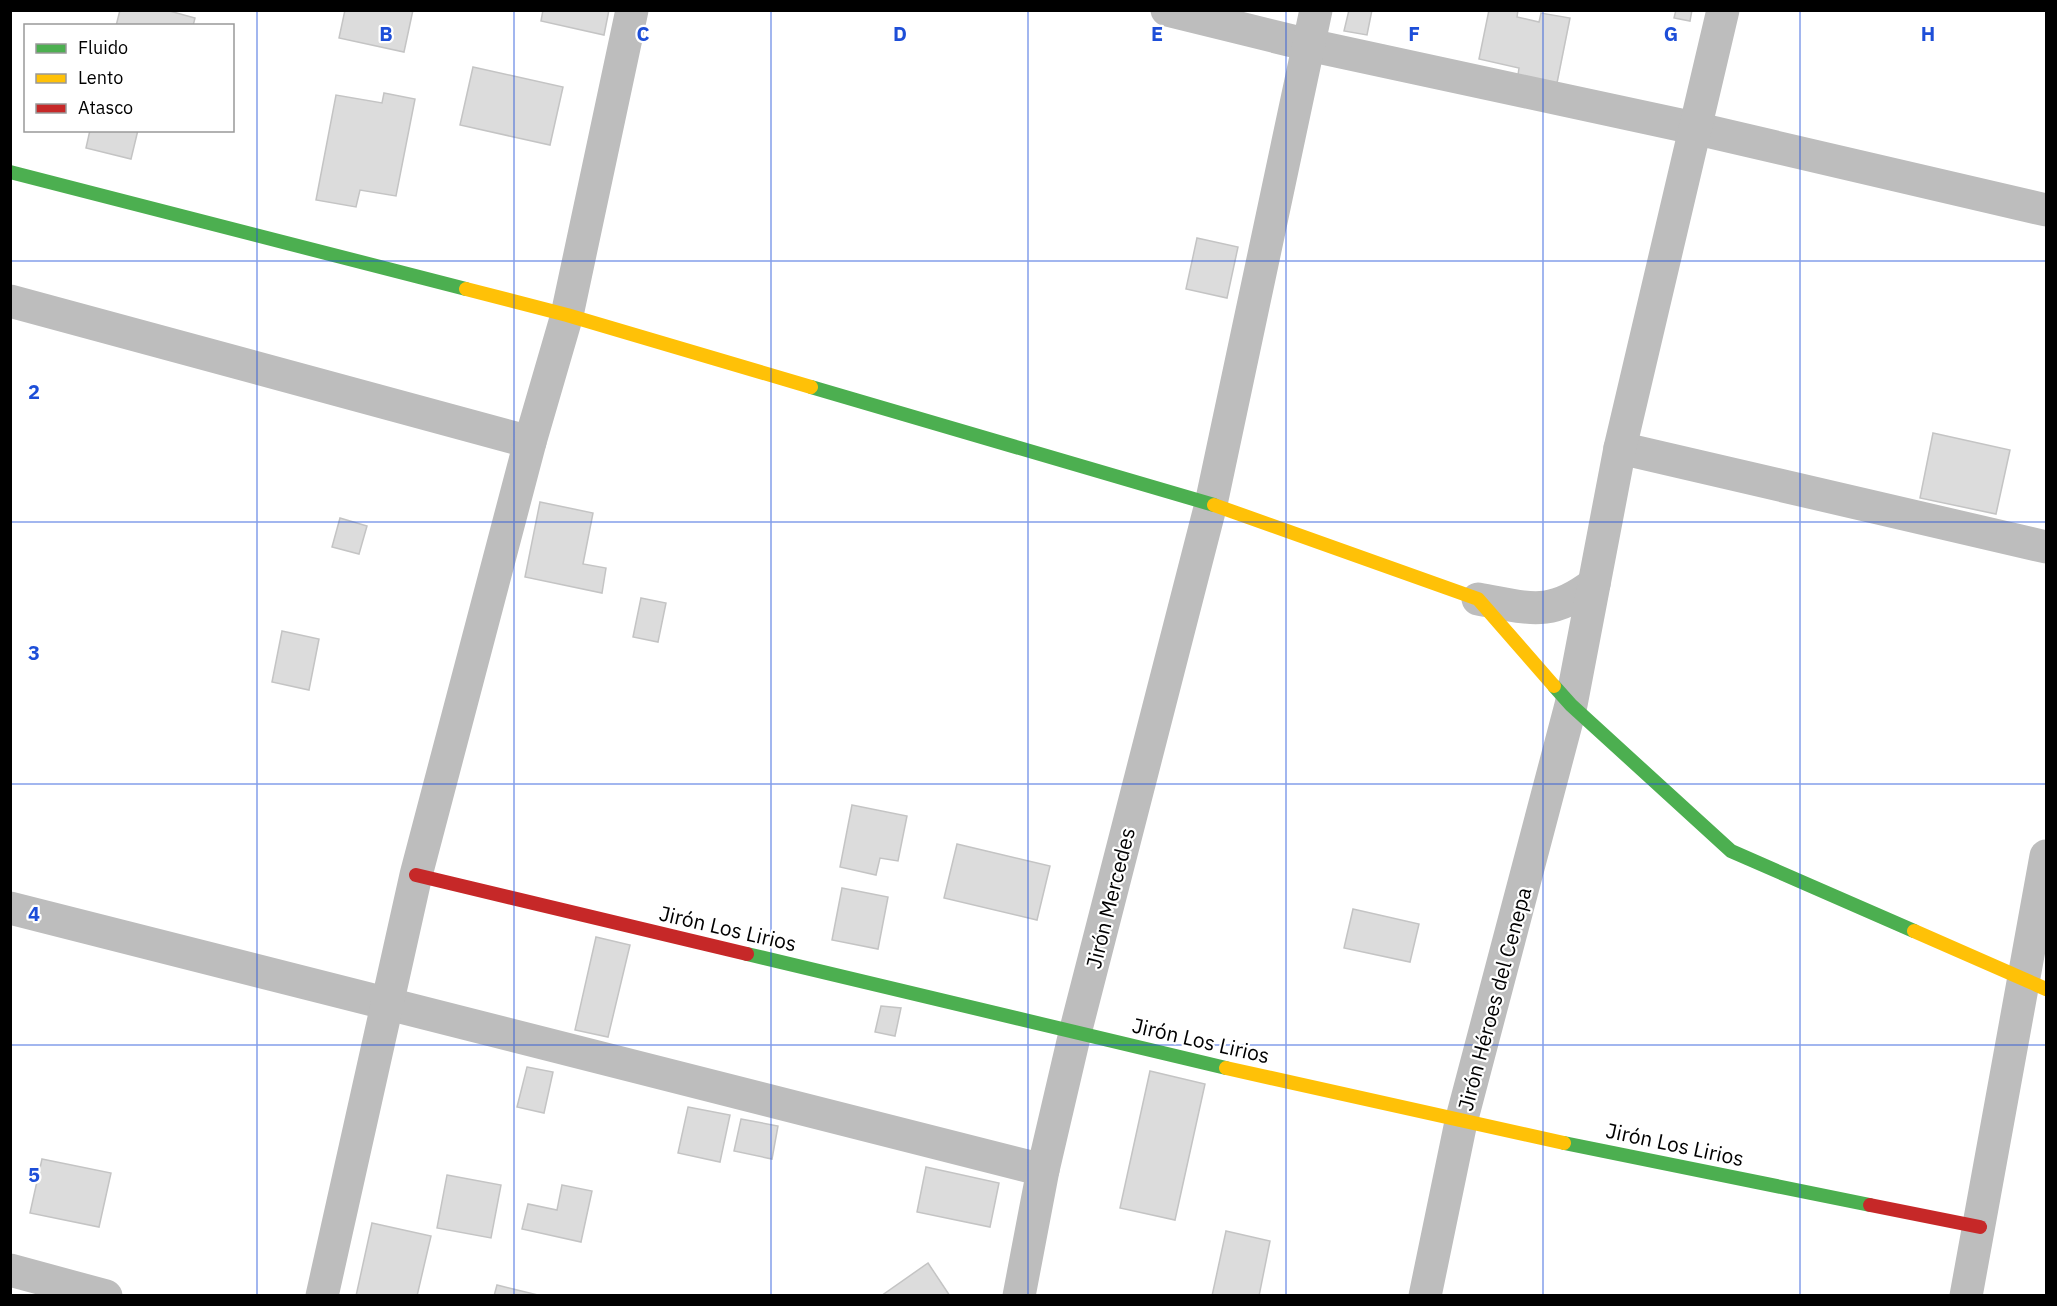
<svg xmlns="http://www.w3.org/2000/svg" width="2057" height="1306" viewBox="0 0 2057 1306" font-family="'IBM Plex Sans',sans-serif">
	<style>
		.building { fill: #dcdcdc; stroke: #c4c4c4; stroke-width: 1.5 }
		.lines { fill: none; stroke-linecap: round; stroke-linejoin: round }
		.street { stroke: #bdbdbd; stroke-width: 33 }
		.fast { stroke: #4caf50; stroke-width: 14 }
		.slow { stroke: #ffc107; stroke-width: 14 }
		.jam { stroke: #c62828; stroke-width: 14 }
		.grid { fill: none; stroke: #1d4ed8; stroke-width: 1.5; stroke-opacity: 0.55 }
		.labels { text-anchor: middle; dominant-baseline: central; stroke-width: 4.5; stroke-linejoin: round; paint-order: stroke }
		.street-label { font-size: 21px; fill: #000; stroke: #fff }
		.grid-label { font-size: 20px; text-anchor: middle; font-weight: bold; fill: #1d4ed8; stroke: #fff; stroke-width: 4.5; stroke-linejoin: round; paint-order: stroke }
	</style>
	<rect width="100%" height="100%" fill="#fff"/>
	<g class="building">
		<path d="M120 10H166L195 18 193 26H116Z"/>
		<path d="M345 10H413L404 52 339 38Z"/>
		<path d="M543 10H609L604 35 541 21Z"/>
		<path d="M1349 10H1372L1367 35 1344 31Z"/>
		<path d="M1489 10H1518L1517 17 1539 22 1541 13 1570 18 1557 83 1518 75 1519 68 1479 59Z"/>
		<path d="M1676 10H1692L1690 21 1674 18Z"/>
		<path d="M473 67 563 87 550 145 460 125Z"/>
		<path d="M384 93 415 99 396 196 360 190 356 207 316 200 336 95 382 103Z"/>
		<path d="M90 130H138L131 159 86 148Z"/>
		<path d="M1197 238 1238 247 1227 298 1186 289Z"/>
		<path d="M1933 433 2010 450 1996 514 1920 498Z"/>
		<path d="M540 502 593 513 583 564 606 568 602 593 525 577Z"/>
		<path d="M340 518 367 526 359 554 332 547Z"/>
		<path d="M641 598 666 603 658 642 633 637Z"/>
		<path d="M282 631 319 639 309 690 272 682Z"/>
		<path d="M852 805 907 816 898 861 880 858 876 875 840 867Z"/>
		<path d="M957 844 1050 866 1037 920 944 898Z"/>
		<path d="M842 888 888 897 878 949 832 940Z"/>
		<path d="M1353 909 1419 924 1410 962 1344 948Z"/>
		<path d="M596 937 630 945 608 1037 575 1030Z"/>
		<path d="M881 1006 901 1008 895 1036 875 1032Z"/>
		<path d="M527 1067 553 1072 544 1113 517 1107Z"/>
		<path d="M1150 1071 1205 1084 1175 1220 1120 1208Z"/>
		<path d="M688 1107 730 1115 720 1162 678 1153Z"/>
		<path d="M741 1119 778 1126 772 1159 734 1151Z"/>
		<path d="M42 1159 111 1173 99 1227 30 1213Z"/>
		<path d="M926 1167 999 1183 990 1227 917 1212Z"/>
		<path d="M447 1175 501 1185 491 1238 437 1228Z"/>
		<path d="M562 1185 592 1191 581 1242 522 1229 528 1204 557 1210Z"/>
		<path d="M372 1223 431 1236 417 1296H356Z"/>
		<path d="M1226 1231 1270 1241 1259 1296H1212Z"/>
		<path d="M928 1263 950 1296H881Z"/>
		<path d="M497 1285 542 1296H494Z"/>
	</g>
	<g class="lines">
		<g class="street">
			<path d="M1167 10 1309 45 1694 128 2046 210"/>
			<path d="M10 301 530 442"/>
			<path d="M1620 448 2046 547"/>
			<path d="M1478 599C1530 608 1549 618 1594 584"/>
			<path d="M10 908 1043 1170"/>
			<path d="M10 1270 106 1296"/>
			<path d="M322 1296 416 875 530 442 567 315 632 10"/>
			<path d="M1019 1296 1043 1170 1075 1033 1211 504 1316 10"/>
			<path d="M1425 1296 1461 1122 1571 705 1620 448 1723 10"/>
			<path d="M1966 1296 2046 856"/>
		</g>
		<g class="fast">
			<path d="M10 172 466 289"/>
			<path d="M811 387 1214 505"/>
			<path d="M1554 686 1571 705 1731 851 1914 931"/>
			<path d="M747 954 1226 1068"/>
			<path d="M1564 1143 1870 1205"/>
		</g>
		<g class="slow">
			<path d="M466 289 567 315 811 387"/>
			<path d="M1214 505 1478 599 1554 686"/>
			<path d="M1914 931 2046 989"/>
			<path d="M1226 1068 1564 1143"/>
		</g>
		<g class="jam">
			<path d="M416 875 747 954"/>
			<path d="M1870 1205 1980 1227"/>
		</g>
	</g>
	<path class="grid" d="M257 10V1296M514 10V1296M771 10V1296M1028 10V1296M1286 10V1296M1543 10V1296M1800 10V1296M10 261H2046M10 522H2046M10 784H2046M10 1045H2046"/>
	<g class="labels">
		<g class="street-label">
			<text transform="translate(1110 898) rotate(-76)">Jirón Mercedes</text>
			<text transform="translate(728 928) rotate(13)">Jirón Los Lirios</text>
			<text transform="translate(1494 999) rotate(-75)">Jirón Héroes del Cenepa</text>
			<text transform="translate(1201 1040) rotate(13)">Jirón Los Lirios</text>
			<text transform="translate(1675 1144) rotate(12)">Jirón Los Lirios</text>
		</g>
	</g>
	<g class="grid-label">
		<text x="386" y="41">B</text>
		<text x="643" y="41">C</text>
		<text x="900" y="41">D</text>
		<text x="1157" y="41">E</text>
		<text x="1414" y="41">F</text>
		<text x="1671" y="41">G</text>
		<text x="1928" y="41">H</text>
		<text x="34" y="399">2</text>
		<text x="34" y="660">3</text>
		<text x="34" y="921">4</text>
		<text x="34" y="1182">5</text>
	</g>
	<rect width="2057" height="1306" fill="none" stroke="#000000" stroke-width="24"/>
	<rect x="24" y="24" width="210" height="108" fill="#ffffff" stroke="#999999" stroke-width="1.5"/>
	<rect x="36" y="44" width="30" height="9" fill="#4caf50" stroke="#999999" stroke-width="1.5"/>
	<text x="78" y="54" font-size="18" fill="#000000">Fluido</text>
	<rect x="36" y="74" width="30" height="9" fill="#ffc107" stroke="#999999" stroke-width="1.5"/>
	<text x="78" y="84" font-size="18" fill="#000000">Lento</text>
	<rect x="36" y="104" width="30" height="9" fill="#c62828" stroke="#999999" stroke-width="1.5"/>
	<text x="78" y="114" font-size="18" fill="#000000">Atasco</text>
</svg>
